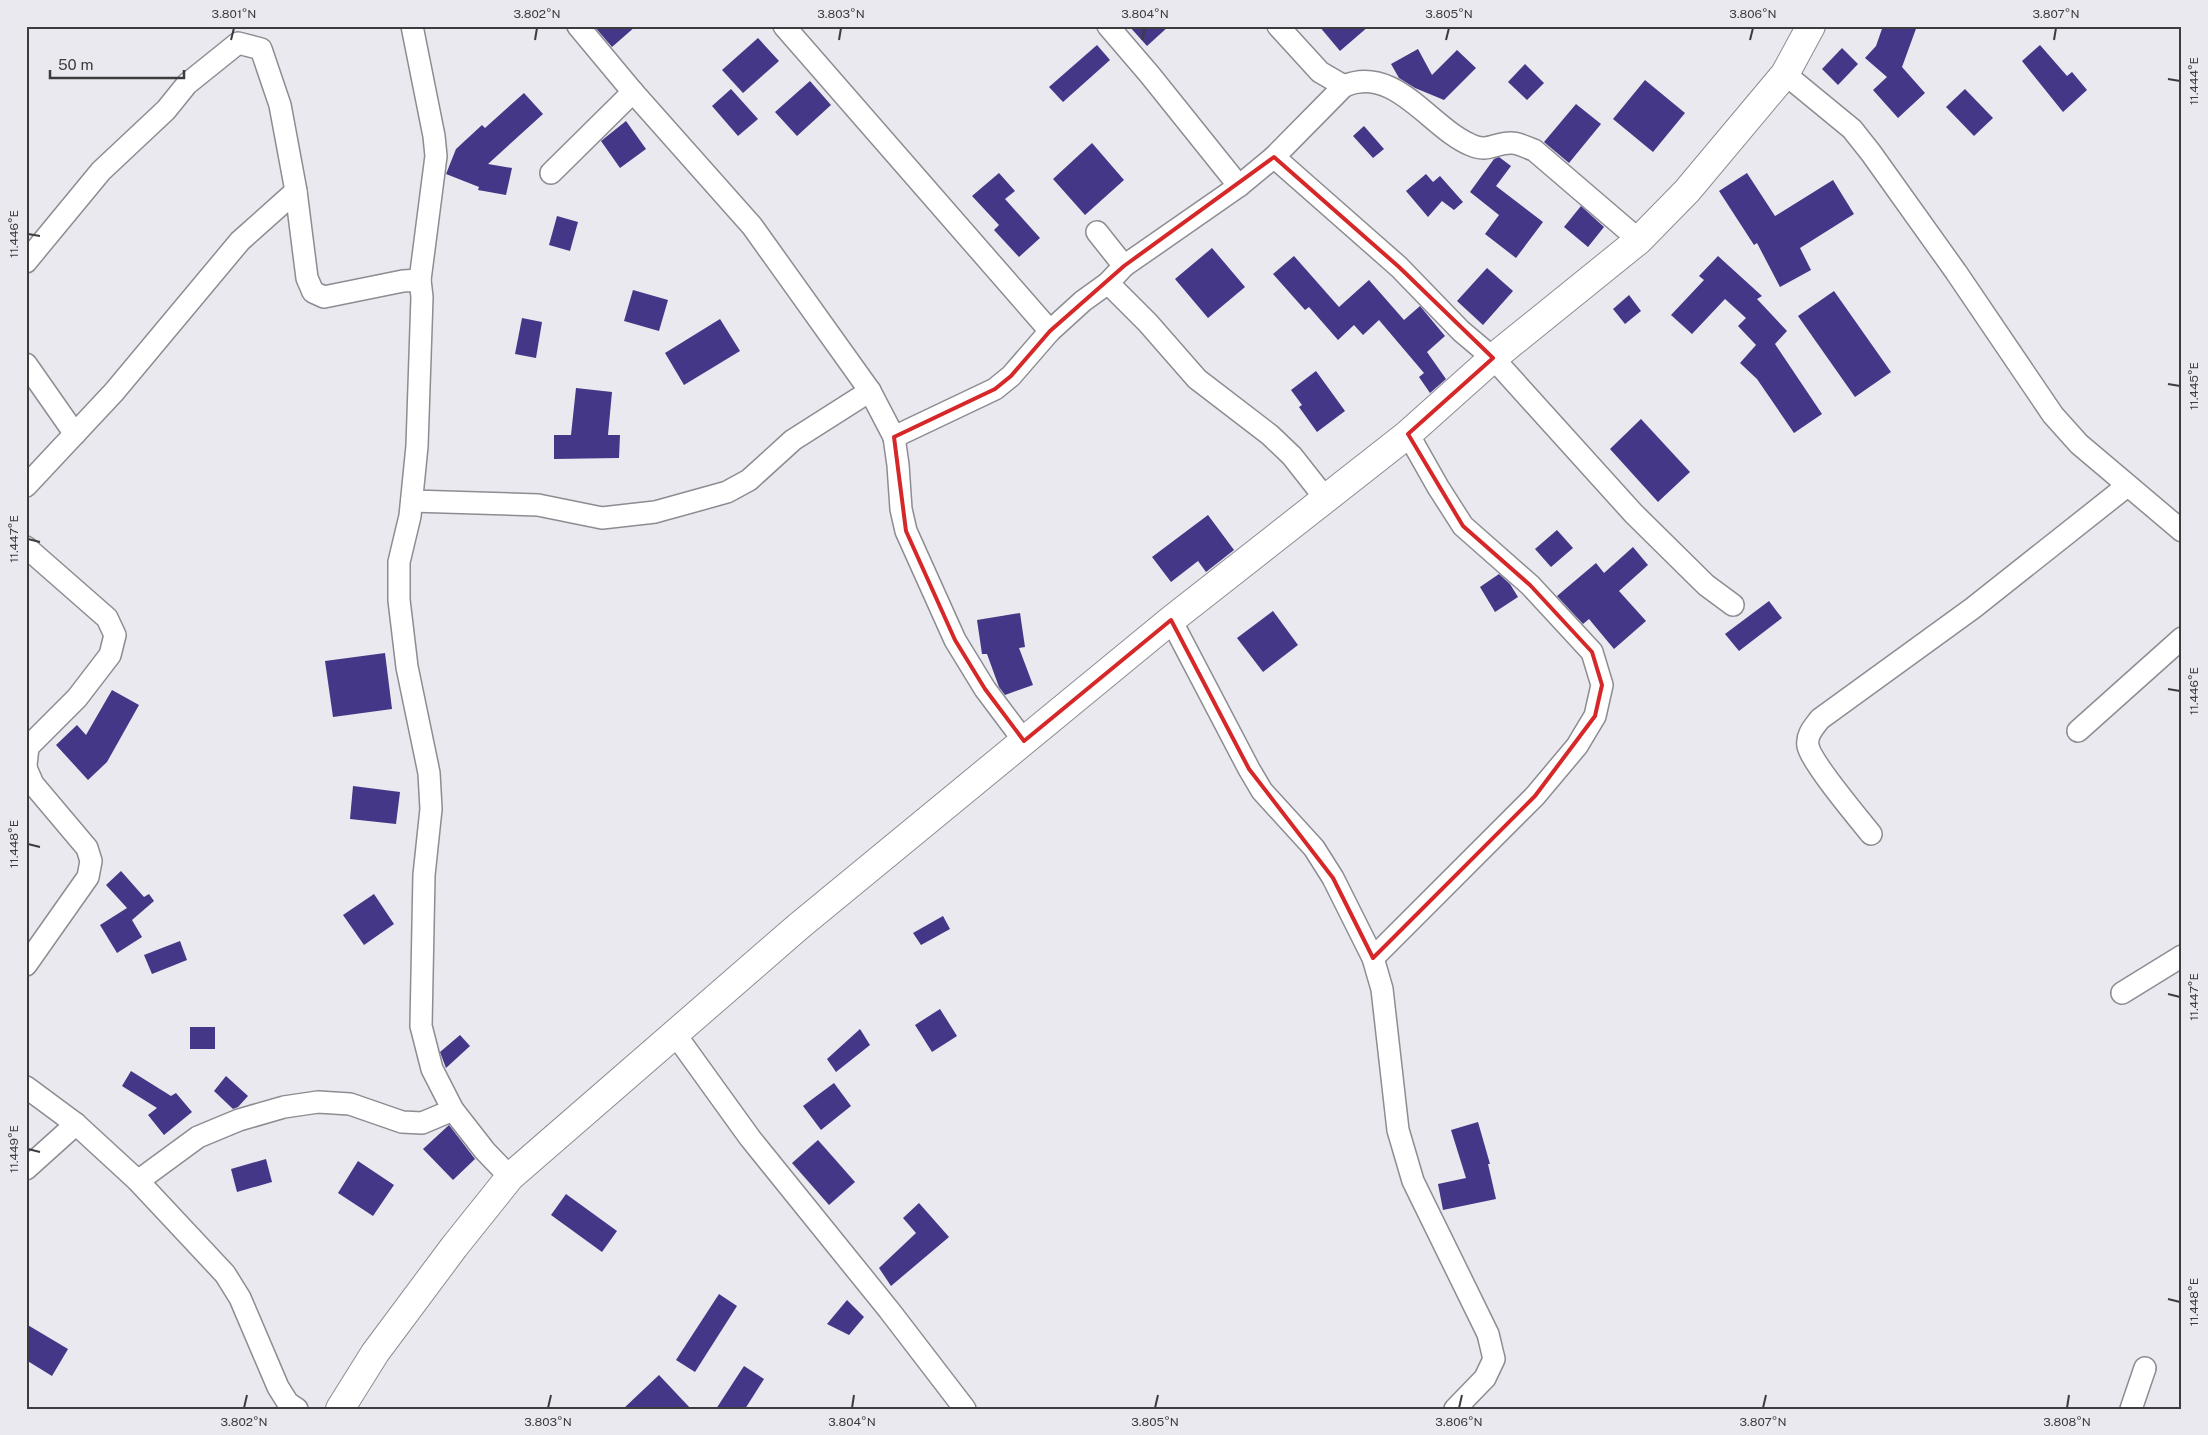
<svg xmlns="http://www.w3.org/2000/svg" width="2208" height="1435" viewBox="0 0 2208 1435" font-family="'Public Sans',sans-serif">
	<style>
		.building { fill: #443787 }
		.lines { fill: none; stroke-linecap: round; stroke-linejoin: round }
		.minor-casing { stroke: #8c8c92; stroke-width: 24 }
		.tertiary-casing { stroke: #8c8c92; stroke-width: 30 }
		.minor { stroke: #fff; stroke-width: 21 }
		.tertiary { stroke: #fff; stroke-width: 28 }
		.marked { fill: none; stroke: #d62828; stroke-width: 4; stroke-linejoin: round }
		.ticks { fill: none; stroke: #3c3c3e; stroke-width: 2 }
		.neatline { fill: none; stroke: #3c3c3e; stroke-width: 2 }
		.ticks-label { font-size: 12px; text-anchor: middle; fill: #3c3c3e }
	</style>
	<rect width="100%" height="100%" fill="#e9e9ef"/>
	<g class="building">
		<path d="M594 26H636L612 47Z"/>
		<path d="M1129 26H1169L1147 46Z"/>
		<path d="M1319 26H1369L1340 51Z"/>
		<path d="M1883 26H1917L1902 67 1925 93 1898 118 1873 90 1887 77 1865 58 1876 46Z"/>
		<path d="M758 38 779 61 743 93 722 70Z"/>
		<path d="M1097 45 1110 60 1063 102 1049 87Z"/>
		<path d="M2040 45 2067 76 2072 72 2087 90 2063 112 2022 61Z"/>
		<path d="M1842 48 1858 64 1838 85 1822 69Z"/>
		<path d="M1418 49 1432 75 1457 50 1476 68 1444 100 1415 88 1399 78 1391 64Z"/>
		<path d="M1525 64 1544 83 1527 100 1508 82Z"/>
		<path d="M1645 80 1685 113 1653 152 1613 119Z"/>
		<path d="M810 81 831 105 797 136 775 112Z"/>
		<path d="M731 89 758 119 738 136 712 106Z"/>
		<path d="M1965 89 1993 118 1974 136 1946 107Z"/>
		<path d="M524 93 543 114 488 164 512 168 506 195 478 190 479 187 446 174 456 149 482 125 485 128Z"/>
		<path d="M1576 104 1601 124 1569 163 1544 142Z"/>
		<path d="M626 121 646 149 620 168 601 141Z"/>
		<path d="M1364 126 1384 149 1373 158 1353 136Z"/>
		<path d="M1092 143 1124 180 1085 215 1053 179Z"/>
		<path d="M1499 157 1511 166 1496 186 1543 222 1516 258 1485 234 1499 215 1470 192 1494 159Z"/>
		<path d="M999 173 1015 191 1005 199 1040 238 1019 257 994 230 999 225 972 196Z"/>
		<path d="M1747 173 1775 216 1833 180 1854 214 1800 248 1811 270 1780 287 1757 243 1754 245 1719 191Z"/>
		<path d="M1426 174 1433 182 1440 176 1463 202 1454 210 1442 201 1428 217 1406 191Z"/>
		<path d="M1581 206 1604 227 1588 247 1564 227Z"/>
		<path d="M557 216 578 222 570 251 549 245Z"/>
		<path d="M1212 248 1245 287 1208 318 1175 279Z"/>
		<path d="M1294 256 1339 307 1369 280 1404 320 1420 306 1445 336 1427 352 1446 379 1430 393 1419 377 1424 373 1379 320 1363 335 1354 325 1338 340 1309 307 1305 310 1273 274Z"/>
		<path d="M1718 256 1762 296 1757 299 1787 331 1775 344 1822 414 1794 433 1757 379 1740 363 1756 345 1738 326 1746 318 1725 299 1692 334 1671 315 1704 280 1699 276Z"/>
		<path d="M1487 268 1513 291 1483 325 1457 301Z"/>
		<path d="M633 290 668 300 659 331 624 321Z"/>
		<path d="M1834 291 1891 372 1855 397 1798 316Z"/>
		<path d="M1629 295 1641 311 1625 324 1613 309Z"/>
		<path d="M522 318 542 322 536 358 515 354Z"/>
		<path d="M720 319 740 351 684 385 665 353Z"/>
		<path d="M1316 371 1345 411 1317 432 1299 407 1302 405 1291 390Z"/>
		<path d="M576 388 612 392 608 435H620L619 458 554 459V435H571Z"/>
		<path d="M1641 419 1690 472 1658 502 1610 449Z"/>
		<path d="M1208 515 1234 550 1206 572 1198 561 1171 582 1152 557Z"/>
		<path d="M1557 530 1573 548 1551 567 1535 549Z"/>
		<path d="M1633 547 1648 565 1619 591 1646 621 1614 649 1589 619 1583 624 1557 596 1596 563 1604 573Z"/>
		<path d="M1499 574 1510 584 1518 597 1495 612 1480 587Z"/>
		<path d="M1769 601 1782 618 1739 651 1725 634Z"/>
		<path d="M1273 611 1298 645 1263 672 1237 638Z"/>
		<path d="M1020 613 1025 647 1019 648 1033 685 1005 695 999 687 987 654H982L977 620Z"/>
		<path d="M385 653 392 709 333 717 325 661Z"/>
		<path d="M112 690 139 705 107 762 88 780 56 745 77 725 86 735Z"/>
		<path d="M353 786 400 792 396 824 350 819Z"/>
		<path d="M121 871 144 897 149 894 154 901 132 920 142 937 117 953 100 925 127 908 106 885Z"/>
		<path d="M374 894 394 924 364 945 343 915Z"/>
		<path d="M943 916 950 929 921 945 913 933Z"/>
		<path d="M180 941 187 960 152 974 144 955Z"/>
		<path d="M940 1009 957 1036 932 1052 915 1025Z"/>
		<rect x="190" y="1027" width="25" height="22"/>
		<path d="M860 1029 870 1045 836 1072 827 1059Z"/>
		<path d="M460 1035 470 1046 446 1068 440 1052Z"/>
		<path d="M131 1071 171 1096 176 1093 192 1112 164 1135 148 1115 157 1108 122 1086Z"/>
		<path d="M226 1076 248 1096 238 1107 233 1109 214 1091Z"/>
		<path d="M834 1083 851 1106 821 1130 803 1106Z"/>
		<path d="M1478 1122 1490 1164H1488L1496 1199 1443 1210 1438 1184 1466 1178 1451 1130Z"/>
		<path d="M449 1125 475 1159 453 1180 423 1149Z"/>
		<path d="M818 1140 855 1182 829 1205 792 1163Z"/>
		<path d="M266 1159 272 1182 237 1192 231 1169Z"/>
		<path d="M358 1161 394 1185 373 1216 338 1193Z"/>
		<path d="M566 1194 617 1231 602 1252 551 1215Z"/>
		<path d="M919 1203 949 1237 891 1286 879 1268 916 1233 903 1218Z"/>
		<path d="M719 1294 737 1306 695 1372 676 1360Z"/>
		<path d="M847 1300 864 1317 849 1335 827 1324Z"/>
		<path d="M26 1324 68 1349 52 1376 26 1360Z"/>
		<path d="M744 1366 764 1379 745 1409H716Z"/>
		<path d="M659 1375 691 1409H623Z"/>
	</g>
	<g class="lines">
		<defs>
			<g id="minor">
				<path d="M412 26 434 136 436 156 420 280"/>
				<path d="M784 26 1050 331 1083 301 1108 283"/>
				<path d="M1108 26 1150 75 1239 186 1274 157 1399 267 1461 331 1493 358 1634 514 1706 585 1733 605"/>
				<path d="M1785 74 1852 129 1871 153 1956 272 2053 415 2079 444 2182 531"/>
				<path d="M1344 86C1395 64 1430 128 1471 145 1488 153 1496 142 1512 143 1519 143 1527 148 1534 150L1639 240"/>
				<path d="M633 92 752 226 870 391 894 437 995 389 1011 376 1050 331"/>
				<path d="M1274 157 1344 86 1320 72 1278 26"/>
				<path d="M551 173 633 92 578 26"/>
				<path d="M296 191 307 278 313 292 324 297 403 281 420 280 422 297 417 446 410 516 399 562V600L407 667 429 773 431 809 424 875 421 1026 432 1069 453 1110 485 1151 510 1177"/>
				<path d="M1097 232 1124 266 1239 186"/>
				<path d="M26 262 101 171 166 110 187 84 238 43 261 49 280 105 296 191 240 241 114 392 26 486"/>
				<path d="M1124 266 1108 283 1148 323 1197 379 1270 435 1292 456 1325 498"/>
				<path d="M26 364 75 434"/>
				<path d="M894 437 898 465 901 509 906 531 955 640 985 689 1024 741"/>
				<path d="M412 501 538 505 602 518 655 512 727 492 749 480 793 440 870 391"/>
				<path d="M26 547 107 618 115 635 110 655 77 698 28 747 26 765"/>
				<path d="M1171 620 1249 769 1262 791 1314 848 1333 878 1373 958 1382 989 1398 1130 1413 1181 1488 1334 1494 1359 1485 1378 1455 1409"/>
				<path d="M2078 731 2182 638"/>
				<path d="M26 768 33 784 87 848 91 861 88 877 26 965"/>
				<path d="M1871 834C1859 819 1811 762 1808 746 1806 735 1814 727 1820 719L1973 608 2127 486"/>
				<path d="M1373 958 1535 796 1577 746 1595 716 1602 685 1592 652 1530 585 1463 526 1438 487 1408 434"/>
				<path d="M2122 993 2182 956"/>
				<path d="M675 1034 750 1138 889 1310 965 1409"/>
				<path d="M26 1087 76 1124 138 1181 225 1274 240 1298 278 1387 288 1403 297 1409"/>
				<path d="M26 1169 76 1124"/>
				<path d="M138 1181 198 1137 239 1120 284 1107 318 1102 350 1104 402 1122 422 1123 453 1110"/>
				<path d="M2131 1409 2145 1368"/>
			</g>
			<path id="tertiary" d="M340 1409 375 1353 454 1247 510 1177 799 926 1171 620 1408 434 1493 358 1639 240 1687 191 1785 74 1811 26"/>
		</defs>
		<use href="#minor" class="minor-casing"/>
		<use href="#tertiary" class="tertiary-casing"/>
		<use href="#minor" class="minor"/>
		<use href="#tertiary" class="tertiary"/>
	</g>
	<path class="marked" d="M1274 157 1399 267 1493 358 1408 434 1463 526 1530 585 1592 652 1602 685 1595 716 1535 796 1373 958 1333 878 1249 769 1171 620 1024 741 985 689 955 640 906 531 894 437 995 389 1011 376 1050 331 1124 266Z"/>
	<path class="ticks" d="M231 40 234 28M535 40 537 28M839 40 841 28M1142 40 1145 28M1446 40 1449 28M1750 40 1753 28M2054 40 2056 28M2168 79 2180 81M28 234 40 236M2168 384 2180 386M28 539 40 542M2168 689 2180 691M28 844 40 847M2168 994 2180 997M28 1149 40 1152M2168 1299 2180 1302M244 1408 247 1395M548 1408 551 1395M852 1408 854 1395M1155 1408 1158 1395M1459 1408 1462 1395M1763 1408 1766 1395M2067 1408 2069 1395"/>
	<rect width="2208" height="1435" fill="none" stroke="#e9e9ef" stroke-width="55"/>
	<path d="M50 70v8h134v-8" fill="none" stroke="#3c3c3e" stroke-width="2.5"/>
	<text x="58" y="70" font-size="15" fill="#3c3c3e" stroke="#e9e9ef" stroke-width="4" paint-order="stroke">50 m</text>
	<rect x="28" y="28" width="2152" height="1380" class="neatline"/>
	<g class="ticks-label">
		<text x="234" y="18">3.801°N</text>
		<text x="537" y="18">3.802°N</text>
		<text x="841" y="18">3.803°N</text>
		<text x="1145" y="18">3.804°N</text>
		<text x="1449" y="18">3.805°N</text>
		<text x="1753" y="18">3.806°N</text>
		<text x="2056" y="18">3.807°N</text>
		<text transform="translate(2194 81) rotate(-90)" y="4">11.444°E</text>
		<text transform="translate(14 234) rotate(-90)" y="4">11.446°E</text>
		<text transform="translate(2194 386) rotate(-90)" y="4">11.445°E</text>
		<text transform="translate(14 539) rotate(-90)" y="4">11.447°E</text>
		<text transform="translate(2194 691) rotate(-90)" y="4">11.446°E</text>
		<text transform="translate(14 844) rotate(-90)" y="4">11.448°E</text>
		<text transform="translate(2194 997) rotate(-90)" y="4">11.447°E</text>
		<text transform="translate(14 1149) rotate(-90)" y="4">11.449°E</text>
		<text transform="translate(2194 1302) rotate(-90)" y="4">11.448°E</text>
		<text x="244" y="1426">3.802°N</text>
		<text x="548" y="1426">3.803°N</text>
		<text x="852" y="1426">3.804°N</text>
		<text x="1155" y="1426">3.805°N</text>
		<text x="1459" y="1426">3.806°N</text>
		<text x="1763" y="1426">3.807°N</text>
		<text x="2067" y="1426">3.808°N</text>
	</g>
</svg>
